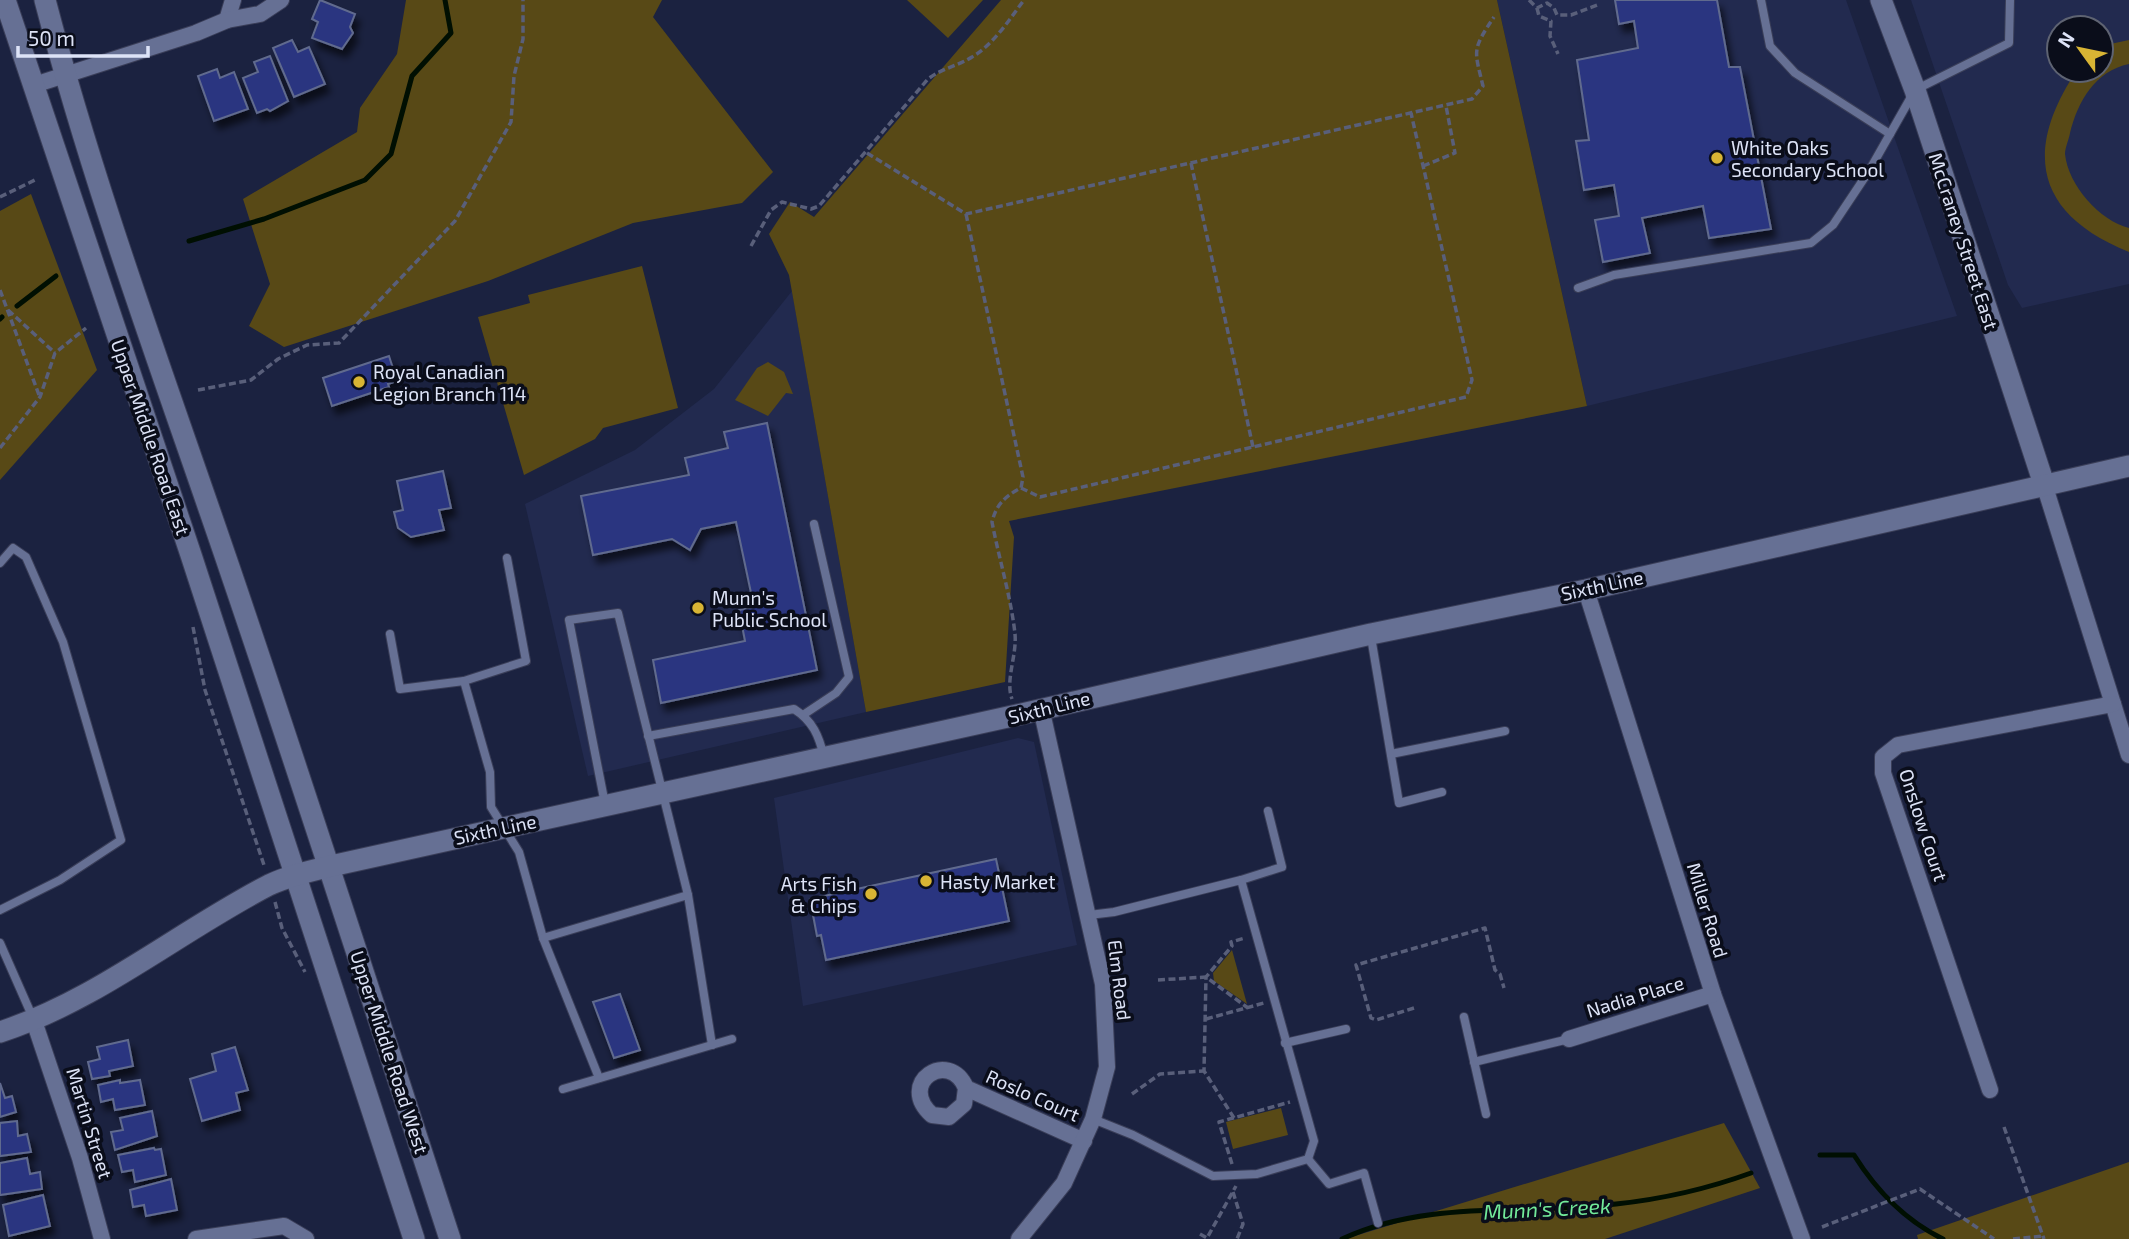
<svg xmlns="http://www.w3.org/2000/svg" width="2129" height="1239" viewBox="0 0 2129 1239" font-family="'Exo 2',sans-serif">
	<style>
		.built { fill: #222a4f; fill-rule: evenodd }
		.green { fill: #584916 }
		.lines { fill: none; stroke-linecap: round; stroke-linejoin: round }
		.stream { stroke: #000f02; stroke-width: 5 }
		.building { fill: #2a3580; stroke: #616b8e; stroke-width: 2; filter: url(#shadow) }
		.lane-casing { stroke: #3a3e58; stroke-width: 10 }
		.street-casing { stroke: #3a3e58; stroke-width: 18 }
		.secondary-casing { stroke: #3a3e58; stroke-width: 23 }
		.path { stroke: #595f7a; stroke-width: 3.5; stroke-dasharray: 7 3.5; stroke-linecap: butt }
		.lane { stroke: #667094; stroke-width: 8 }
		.street { stroke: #667094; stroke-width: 16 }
		.secondary { stroke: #667094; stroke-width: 21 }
		.poi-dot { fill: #d8b434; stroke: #0a0d1a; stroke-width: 2.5 }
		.labels { text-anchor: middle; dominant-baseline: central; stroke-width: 7; stroke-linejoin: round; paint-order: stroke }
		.poi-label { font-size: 19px; fill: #dde3f7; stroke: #0a0d1a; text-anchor: start }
		.street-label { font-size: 19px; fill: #dde3f7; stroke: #0a0d1a }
		.water-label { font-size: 21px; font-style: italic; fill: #72ea9a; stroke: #0a0d1a }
	</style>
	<defs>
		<filter id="shadow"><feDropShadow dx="4.5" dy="8" stdDeviation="3.5" flood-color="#0009"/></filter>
	</defs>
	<rect width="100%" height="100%" fill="#1b2240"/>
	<g class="built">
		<path d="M1497 0H1846L1957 316 1587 406Z"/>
		<path d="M1911 0H2129V284L2022 308 2008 285ZM2059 28H2101V70H2059Z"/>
		<path d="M792 291 866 712 588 776 525 504 635 450 714 389Z"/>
		<path d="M1018 738 1034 742 1077 945 803 1006 774 798Z"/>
	</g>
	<g class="green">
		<path d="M406 0H662L653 17 773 172 742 203 633 223 488 281 284 347 249 326 270 284 243 199 357 132 360 108 397 54Z"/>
		<path d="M907 0H983L948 38Z"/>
		<path d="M1001 0H1497L1587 406 1009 521 1014 537 1005 682 866 712 789 275 769 234 790 202 814 217Z"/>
		<path d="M2129 40V64C2095 71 2078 101 2070 133 2069 139 2065 148 2065 154 2068 185 2100 221 2129 228V252C2035 214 2023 151 2077 70H2101V46Z"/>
		<path d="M31 194 97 370 0 480V211Z"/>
		<path d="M642 266 678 408 603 428 595 439 524 475 478 317 530 303 528 295Z"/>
		<path d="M768 362 784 372 793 394 786 393 768 416 735 400 757 368Z"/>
		<path d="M1232 950 1247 1004 1214 981 1213 973Z"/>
		<path d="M1281 1108 1288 1135 1233 1149 1226 1122Z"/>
		<path d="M1724 1123 1760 1188 1605 1239H1345Z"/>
		<path d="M2129 1162V1239H1918L1917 1235Z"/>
	</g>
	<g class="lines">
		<g class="stream">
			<path d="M189 241 264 219 365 180 391 154 412 76 451 33 445 0"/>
			<path d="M17 306 56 276"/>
			<path d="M0 319 2 317"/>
			<path d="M1820 1155H1854C1876 1190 1904 1220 1943 1239"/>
			<path d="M1342 1239C1428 1199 1525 1215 1616 1204 1663 1199 1707 1189 1751 1173"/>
		</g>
	</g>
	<g class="building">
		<path d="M320 0 355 14 350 27 353 33 342 49 312 38 318 22 312 19Z"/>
		<path d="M1615 0H1717L1729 67H1740L1771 229 1709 238 1703 206 1642 218 1650 253 1603 262 1595 220 1619 216 1614 185 1584 190 1576 141 1589 140 1577 60 1638 48 1634 21 1619 24Z"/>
		<path d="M292 40 298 52 309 47 325 84 294 97 273 48Z"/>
		<path d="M270 56 288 101 270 111 267 109 257 113 243 78 258 72 254 62Z"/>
		<path d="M217 69 220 78 234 72 248 109 214 121 198 76Z"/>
		<path d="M389 356 397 381 388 384 389 387 332 406 323 378Z"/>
		<path d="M767 423 817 670 661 703 653 660 745 641 739 610 754 607 736 522 701 529 690 550 672 539 593 555 581 496 689 475 685 458 728 448 724 432Z"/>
		<path d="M443 471 451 508 439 510 444 530 411 537 398 528 394 512 403 510 397 481Z"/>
		<path d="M996 859 1009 921 826 960 821 935 817 936 810 899Z"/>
		<path d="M620 994 640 1050 614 1058 593 1002Z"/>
		<path d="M128 1040 133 1066 109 1071 110 1076 92 1079 88 1062 100 1059 97 1047Z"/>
		<path d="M235 1047 248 1090 236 1093 240 1110 202 1121 190 1079 216 1071 212 1054Z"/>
		<path d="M120 1080V1083L140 1080 145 1105 115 1110 113 1099 101 1102 98 1085Z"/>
		<path d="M0 1083 5 1098 12 1096 16 1112 0 1117Z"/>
		<path d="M152 1111 157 1136 115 1150 111 1132 123 1130 120 1118Z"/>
		<path d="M17 1121 18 1136 27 1134 31 1152 0 1156V1123Z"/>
		<path d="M154 1148 155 1150 161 1149 166 1175 135 1182 133 1170 122 1172 118 1155Z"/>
		<path d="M27 1158 30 1174 40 1172 42 1189 0 1195V1163Z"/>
		<path d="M171 1179 177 1210 146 1216 144 1205 133 1207 130 1190Z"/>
		<path d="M43 1195 50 1226 9 1236 3 1205Z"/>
	</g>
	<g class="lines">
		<defs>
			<g id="lane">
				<path d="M1761 0 1770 46 1795 73 1890 134"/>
				<path d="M1578 288 1614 275 1811 243 1833 225 1869 171 1915 90 2009 43 2010 0"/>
				<path d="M0 563 13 548 26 557 63 642 121 840 60 880 0 910"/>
				<path d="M390 634 400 689 464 681 526 661 507 558"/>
				<path d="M1371 637 1399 803 1442 792"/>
				<path d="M464 681 490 772 491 807 519 852 543 938 599 1078"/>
				<path d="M803 715 836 693 849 677 814 524"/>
				<path d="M648 736 794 709C813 721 819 736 824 757"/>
				<path d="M1391 754 1505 731"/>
				<path d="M605 804 569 620 618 613 688 895 712 1045"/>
				<path d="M1241 880 1282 867 1268 811"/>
				<path d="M1089 915 1114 912 1241 880 1314 1141 1308 1159 1257 1174 1213 1176 1133 1135 1093 1119"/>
				<path d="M543 938 688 895"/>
				<path d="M0 943 33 1018"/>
				<path d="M1464 1017 1486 1114"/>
				<path d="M1285 1043 1346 1029"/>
				<path d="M1474 1062 1569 1039"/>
				<path d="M563 1089 732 1039"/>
				<path d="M1308 1159 1329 1184 1364 1173 1378 1223"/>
			</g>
			<g id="street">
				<path d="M227 20 233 0"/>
				<path d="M34 85 196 33 227 20 260 14 281 0"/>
				<path d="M2044 484 2129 755"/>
				<path d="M1586 590 1713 994 1802 1239"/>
				<path d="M34 1021 80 1158 102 1239"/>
				<path d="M1569 1039 1713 994"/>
				<path d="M966 1088 964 1104 949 1117 932 1115C896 1083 949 1048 966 1088L1084 1141"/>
				<path d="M1990 1090 1883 773V757L1898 745 2113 704"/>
				<path d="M196 1239 284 1226 306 1239"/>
				<path d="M1019 1239 1064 1183 1093 1119 1107 1067 1103 984 1041 708"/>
			</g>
			<g id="secondary">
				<path d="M5 0 191 555 414 1239"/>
				<path d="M45 0C95 192 165 379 229 567 305 790 377 1015 450 1239"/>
				<path d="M1881 0 1915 90 2044 484"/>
				<path d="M0 1032C98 1000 178 932 269 885 288 876 310 871 331 866L1017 715 1371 634 1586 590 2129 466"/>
			</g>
		</defs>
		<use href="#lane" class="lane-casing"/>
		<use href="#street" class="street-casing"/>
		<use href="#secondary" class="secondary-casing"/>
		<g class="path">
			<path d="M1529 0 1537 8 1547 3 1554 8 1557 15H1571L1600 4"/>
			<path d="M1537 8 1539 16 1551 21 1550 36 1558 54"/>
			<path d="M867 153 966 214 1472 99 1483 86C1474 49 1472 50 1494 17"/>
			<path d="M1191 163 1253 447"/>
			<path d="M1423 166 1455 153 1446 106"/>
			<path d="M0 197 35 180"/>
			<path d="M966 214 1023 477 1021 488C1005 496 996 505 992 522 999 559 1011 597 1015 634 1017 656 1005 680 1012 699"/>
			<path d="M751 246 771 210 782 202 811 209 819 206 928 79C942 68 958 66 972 57 994 44 1009 20 1024 0"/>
			<path d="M0 290 39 395"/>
			<path d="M8 310 55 353"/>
			<path d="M198 390 251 380 278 359 307 345 339 343 455 221 511 122 514 76 523 39V0"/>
			<path d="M0 448 40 397 55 353 86 328"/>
			<path d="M1021 488 1040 497 1466 397 1472 380 1411 113"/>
			<path d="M193 627 205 690 265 868"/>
			<path d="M275 902 282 928 305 972"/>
			<path d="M1158 980 1206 977 1248 1008"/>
			<path d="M1414 1008 1376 1020 1371 1018 1356 965 1485 928 1495 970 1500 974 1504 988"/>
			<path d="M1206 1019 1264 1003"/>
			<path d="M1132 1094 1160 1074 1204 1071"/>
			<path d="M1234 1118 1204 1071 1206 977 1232 946 1231 942 1245 938"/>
			<path d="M2004 1127 2044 1239"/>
			<path d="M1232 1164 1219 1122 1290 1102"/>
			<path d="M1233 1192 1243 1224 1237 1239"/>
			<path d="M1822 1227 1920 1189 1994 1239"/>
			<path d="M1200 1234 1207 1238 1236 1186"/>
			<path d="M2013 1239 2043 1236"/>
		</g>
		<use href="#lane" class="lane"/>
		<use href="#street" class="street"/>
		<use href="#secondary" class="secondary"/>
	</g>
	<g class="poi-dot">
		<circle cx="1717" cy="158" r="7"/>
		<circle cx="359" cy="382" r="7"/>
		<circle cx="698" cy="608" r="7"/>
		<circle cx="926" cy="881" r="7"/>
		<circle cx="871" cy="894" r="7"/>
	</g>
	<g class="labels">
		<g class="poi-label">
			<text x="1731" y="147">White Oaks<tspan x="1731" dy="22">Secondary School</tspan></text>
			<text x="373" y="371">Royal Canadian<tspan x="373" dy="22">Legion Branch 114</tspan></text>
			<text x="712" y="597">Munn's<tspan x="712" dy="22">Public School</tspan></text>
			<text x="940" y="881">Hasty Market</text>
			<text x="857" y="883" text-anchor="end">Arts Fish<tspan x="857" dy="22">&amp; Chips</tspan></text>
		</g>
		<g class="street-label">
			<text transform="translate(1964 241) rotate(72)">McCraney Street East</text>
			<text transform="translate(151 437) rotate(71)">Upper Middle Road East</text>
			<text transform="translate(1602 585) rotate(-12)">Sixth Line</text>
			<text transform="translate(1049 707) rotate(-14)">Sixth Line</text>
			<text transform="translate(1924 825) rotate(72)">Onslow Court</text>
			<text transform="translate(495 829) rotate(-12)">Sixth Line</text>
			<text transform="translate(1708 910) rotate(73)">Miller Road</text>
			<text transform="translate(1120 980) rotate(83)">Elm Road</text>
			<text transform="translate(1635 996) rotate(-17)">Nadia Place</text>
			<text transform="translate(390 1052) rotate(72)">Upper Middle Road West</text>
			<text transform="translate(1033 1095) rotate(24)">Roslo Court</text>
			<text transform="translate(90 1123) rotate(73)">Martin Street</text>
		</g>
		<g class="water-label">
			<text transform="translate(1547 1208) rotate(-3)">Munn's Creek</text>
		</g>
	</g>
	<g transform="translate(2080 49) rotate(303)"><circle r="33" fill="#0a0d1a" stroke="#5e6372" stroke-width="2"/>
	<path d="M0-5L12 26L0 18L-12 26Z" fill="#d8b434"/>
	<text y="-10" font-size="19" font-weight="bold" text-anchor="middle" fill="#dde3f7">N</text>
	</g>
	<path d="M18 46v10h130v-10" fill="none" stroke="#dde3f7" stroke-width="3.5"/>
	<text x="28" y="46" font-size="21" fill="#dde3f7" stroke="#0a0d1a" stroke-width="5" paint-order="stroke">50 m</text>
</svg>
